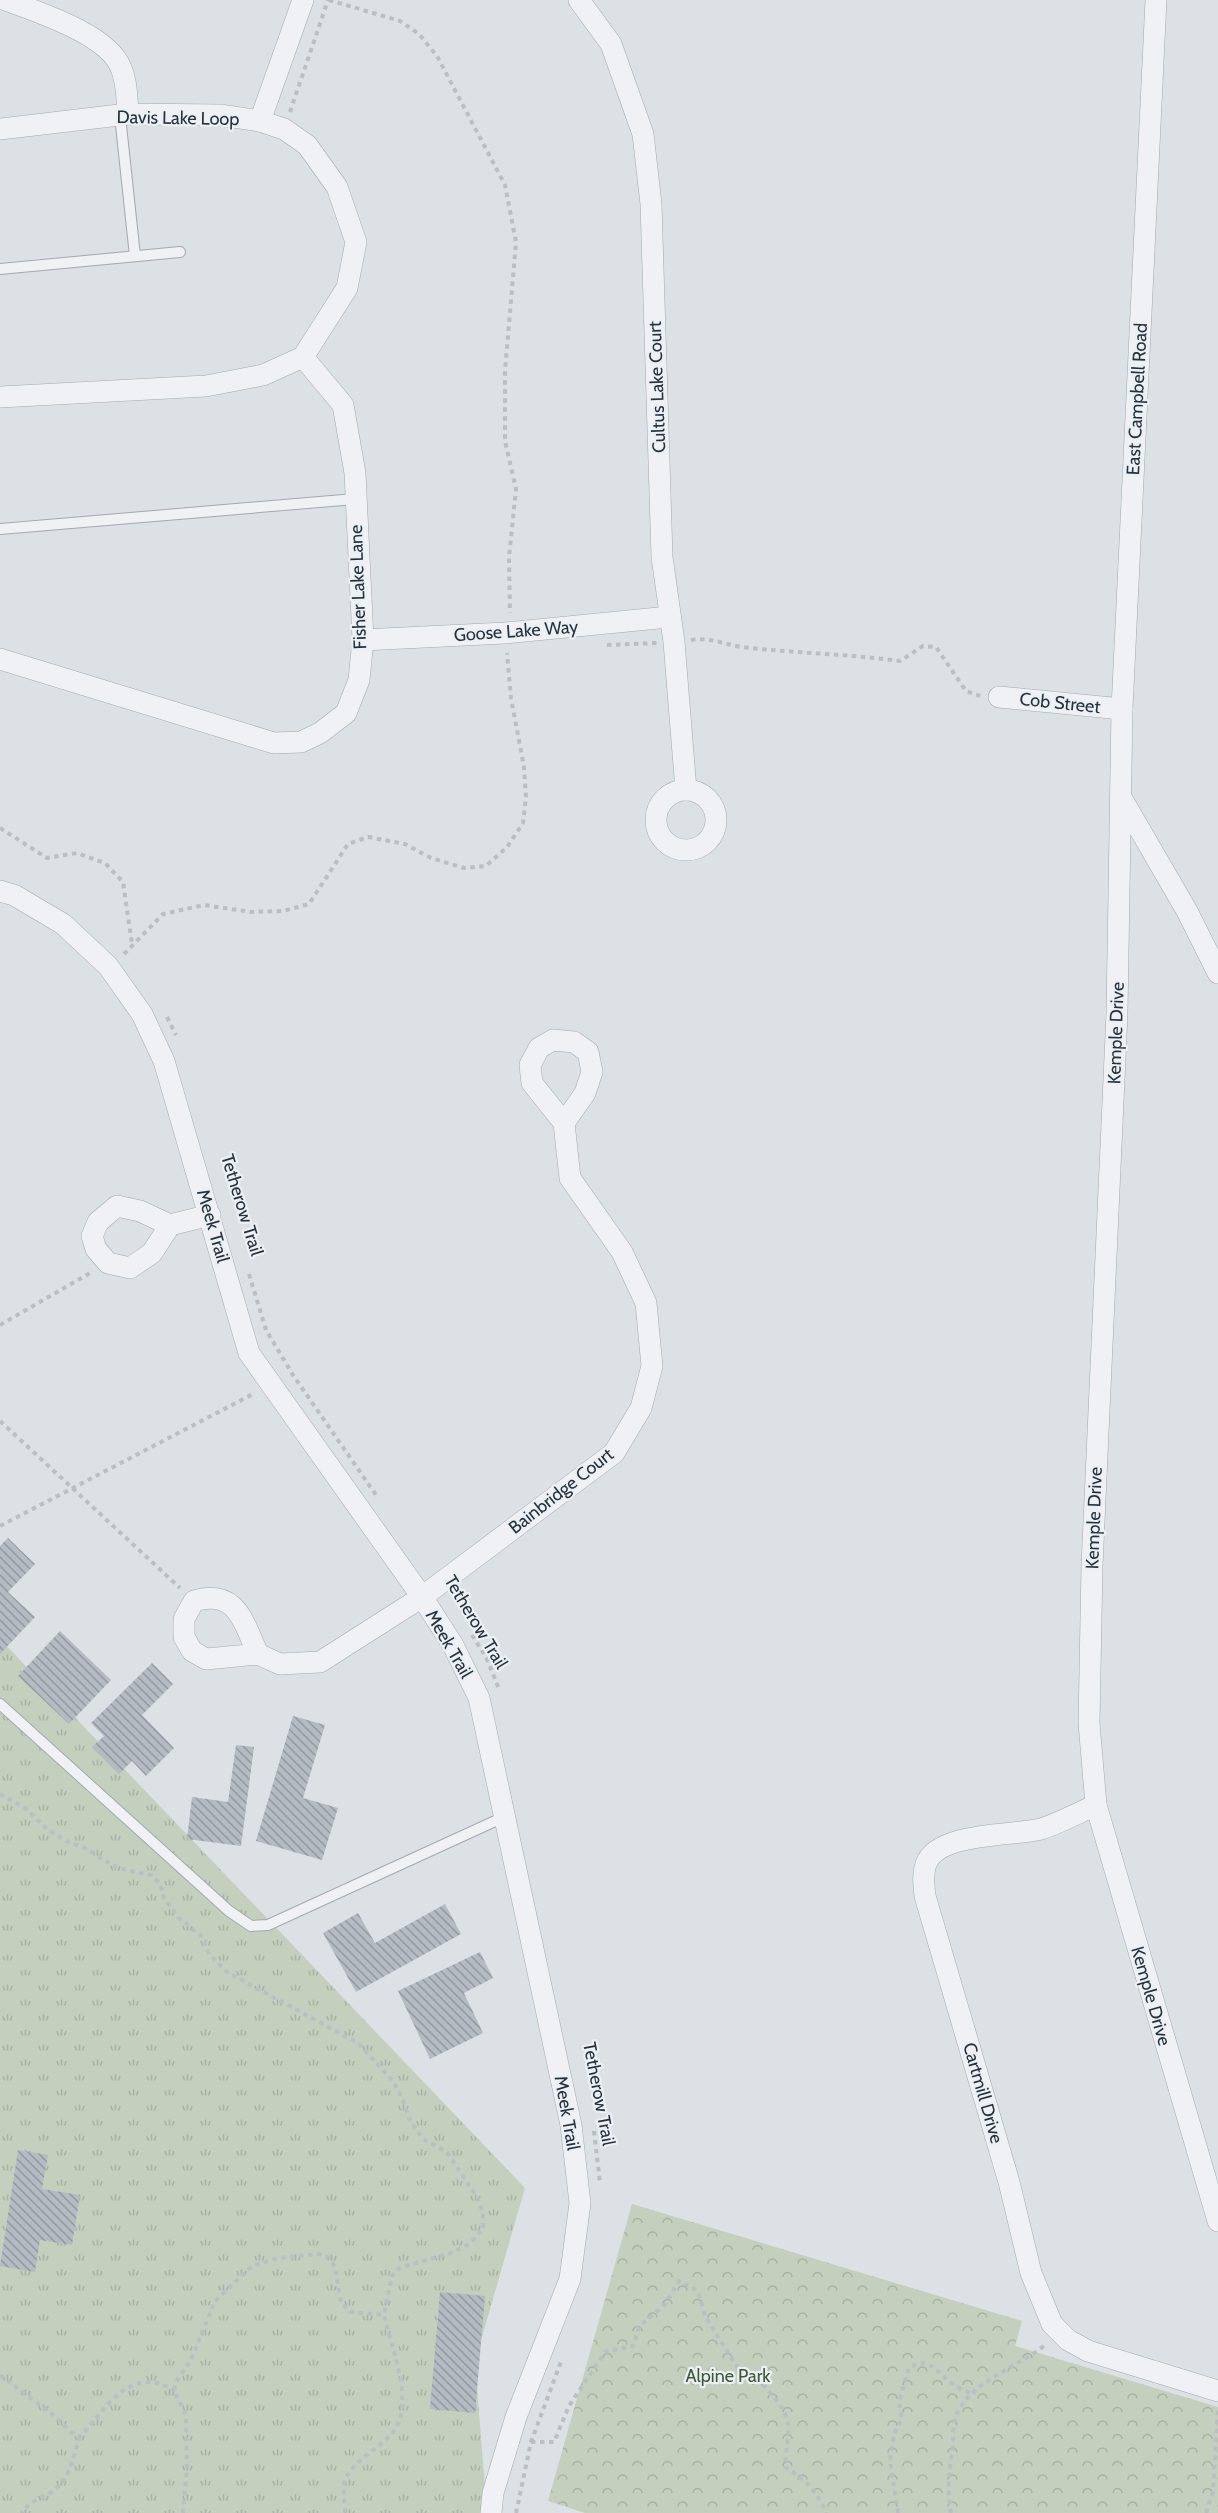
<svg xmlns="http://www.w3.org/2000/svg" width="1218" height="2513" viewBox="0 0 1218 2513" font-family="Cabin,sans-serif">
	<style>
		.grass { fill: url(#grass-tufts) }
		.park { fill: url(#park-crowns) }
		.building { fill: url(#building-back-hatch) }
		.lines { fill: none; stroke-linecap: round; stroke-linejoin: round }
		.lane-casing { stroke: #a2a9af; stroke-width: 12 }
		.street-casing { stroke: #a2a9af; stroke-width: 22 }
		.path { stroke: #bbbfc4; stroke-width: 4; stroke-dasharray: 4.5 4.5; stroke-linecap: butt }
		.lane { stroke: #eff1f4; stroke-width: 10 }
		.street { stroke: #eff1f4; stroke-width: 21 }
		.labels { text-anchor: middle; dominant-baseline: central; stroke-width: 4.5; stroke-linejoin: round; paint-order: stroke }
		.street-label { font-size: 18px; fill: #27313b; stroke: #ebf0f4 }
		.park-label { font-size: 18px; fill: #3f5635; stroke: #ebf0f4 }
	</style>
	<defs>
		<pattern id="grass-tufts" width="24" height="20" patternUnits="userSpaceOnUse" patternTransform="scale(1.5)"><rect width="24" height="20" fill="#c4cfbe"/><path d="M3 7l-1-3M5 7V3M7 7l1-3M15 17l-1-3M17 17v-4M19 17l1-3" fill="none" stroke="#a8b2a4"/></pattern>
		<pattern id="park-crowns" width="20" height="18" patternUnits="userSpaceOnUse" patternTransform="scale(1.5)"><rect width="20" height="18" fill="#c4cfbe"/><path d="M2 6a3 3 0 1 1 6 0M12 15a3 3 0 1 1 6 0" fill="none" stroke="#a8b2a4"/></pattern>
		<pattern id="building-back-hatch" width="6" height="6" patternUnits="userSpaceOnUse" patternTransform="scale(1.5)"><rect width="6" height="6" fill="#b4bbc2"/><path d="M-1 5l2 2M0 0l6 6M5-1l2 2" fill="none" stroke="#92999f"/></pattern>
	</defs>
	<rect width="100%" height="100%" fill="#dce1e6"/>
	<path class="grass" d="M0 1639 525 2188 475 2361 487 2513H0Z"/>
	<path class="park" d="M632 2204 1022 2321 1015 2346 1218 2407V2513H585L548 2501Z"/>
	<g class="building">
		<path d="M8 1538 35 1564 8 1592 35 1617 0 1654V1546Z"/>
		<path d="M60 1631 111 1680 69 1724 18 1676Z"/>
		<path d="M152 1663 173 1684 142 1715 174 1748 146 1776 132 1761 119 1774 92 1747 104 1736 91 1723Z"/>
		<path d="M293 1716 325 1725 303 1798 338 1808 322 1860 256 1841Z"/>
		<path d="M236 1745 254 1747 241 1846 187 1839 192 1797 228 1802Z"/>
		<path d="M445 1904 461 1934 356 1992 323 1933 358 1913 375 1943Z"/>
		<path d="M480 1952 493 1978 464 1993 483 2033 430 2059 398 1991Z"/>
		<path d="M18 2150 48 2155 42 2189 80 2195 72 2245 40 2240 35 2272 0 2266Z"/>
		<path d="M440 2292 485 2296 475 2413 430 2409Z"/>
	</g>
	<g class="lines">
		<defs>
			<g id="lane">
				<path d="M120 116 135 256"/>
				<path d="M0 269 180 252"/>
				<path d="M0 529 355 499"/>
				<path d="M0 1704 229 1911 251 1926 268 1925 504 1817"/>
			</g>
			<g id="street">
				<path d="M6 0C37 12 108 34 121 68 127 82 127 99 128 114"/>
				<path d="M579 0 611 44 643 134 651 204 662 557 674 642 686 790"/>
				<path d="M1156 0 1122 709 1117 1013 1092 1566 1089 1723 1096 1805 1218 2221"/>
				<path d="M260 121 303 0"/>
				<path d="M0 129 128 114 220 115 260 121 284 129 307 145 337 187 356 242 347 288 303 357 263 375 206 386 0 397"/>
				<path d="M363 640 505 633 669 617"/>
				<path d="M0 659 274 743 301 742 320 733 346 713 359 680 363 640 355 473 343 405 303 357"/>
				<path d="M999 697 1122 709"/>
				<circle cx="686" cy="820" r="30"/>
				<path d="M1122 799 1187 911 1218 973"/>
				<path d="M0 891 14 895 63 924 108 966 142 1014 164 1061 249 1353 422 1597 453 1645 479 1698 571 2125 580 2203 570 2279 516 2417 493 2493 491 2513"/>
				<path d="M170 1225 152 1253 130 1268 108 1263 96 1249 92 1236 98 1222 117 1206 140 1211 170 1225 210 1215"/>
				<path d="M258 1654C243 1622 237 1588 194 1601L184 1619V1637L192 1651 206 1659 258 1654 280 1664 320 1662 422 1597 614 1453 641 1408 652 1366 646 1303 622 1252 570 1178 564 1123 532 1083 530 1065 539 1048 553 1040 574 1042 588 1052 592 1072 585 1093 564 1123"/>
				<path d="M1096 1805C1078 1813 1059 1823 1041 1829 1013 1836 937 1832 926 1864 922 1875 924 1886 925 1896L1009 2182 1031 2273 1052 2324 1068 2340 1088 2351 1218 2391"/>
			</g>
		</defs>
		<use href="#lane" class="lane-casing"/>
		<use href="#street" class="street-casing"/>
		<g class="path">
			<path d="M329 0 400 21 419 34 437 56 505 185 516 242 505 371V441L516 489 509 557 510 613"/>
			<path d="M290 112 328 0"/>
			<path d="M691 640C709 637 724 644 741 647 794 653 847 654 900 661L923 646 936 647 966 691 980 696"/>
			<path d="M607 645 657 643"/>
			<path d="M0 828 47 858 77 853 105 863 123 882 132 944"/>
			<path d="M124 954 163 914 204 905 251 912 283 911 309 904 348 844 368 837 405 844 431 858 464 868 486 866 507 847 523 823 526 797 524 767 511 698 507 653"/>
			<path d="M167 1017 176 1035"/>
			<path d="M249 1274 266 1330 293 1375 376 1495"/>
			<path d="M0 1325 90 1273"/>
			<path d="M0 1421 180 1588"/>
			<path d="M0 1526 255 1393"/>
			<path d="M472 1635 486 1657 499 1689"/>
			<path d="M0 1794 25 1808 47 1829 66 1841 85 1848 117 1868 151 1875 160 1884 164 1898 178 1917 201 1936 209 1954 227 1972 358 2043 393 2081 403 2100 410 2121 423 2139 447 2152 477 2197 483 2213V2229L469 2244 451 2253 399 2268 392 2276 384 2315"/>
			<path d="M594 2131 600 2183"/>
			<path d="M0 2375 52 2414 79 2439C73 2458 70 2479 53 2491 42 2499 29 2500 22 2513"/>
			<path d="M79 2439C103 2410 132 2362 174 2391"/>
			<path d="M531 2442H554L569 2406 605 2352 633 2346 639 2327 665 2304 679 2281 698 2291 705 2316 741 2373 756 2376C765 2389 782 2403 787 2419 791 2430 785 2453 785 2467 805 2479 817 2491 826 2513"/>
			<path d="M183 2513 187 2466 186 2415 174 2391 176 2382 191 2360 215 2301 252 2266 278 2258 319 2254 329 2258 335 2267 341 2303 351 2312 384 2315C391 2346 407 2383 401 2415 395 2446 355 2453 345 2481 342 2489 345 2504 345 2513"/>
			<path d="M516 2513 531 2442 562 2359"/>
			<path d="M898 2513 890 2460 894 2434 902 2418 899 2402 909 2368C931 2354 937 2374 954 2385 960 2389 966 2391 972 2394"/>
			<path d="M951 2513C947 2493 949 2473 952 2453 954 2442 952 2426 956 2416 971 2380 1018 2368 1046 2344"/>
			<path d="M1206 2513 1213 2492 1218 2410"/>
		</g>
		<use href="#lane" class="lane"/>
		<use href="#street" class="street"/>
	</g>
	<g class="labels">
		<g class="street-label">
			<text transform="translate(178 118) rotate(1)">Davis Lake Loop</text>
			<text transform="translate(657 387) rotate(-92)">Cultus Lake Court</text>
			<text transform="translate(1137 399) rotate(-87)">East Campbell Road</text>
			<text transform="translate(358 587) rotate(-92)">Fisher Lake Lane</text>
			<text transform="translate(516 631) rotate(-4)">Goose Lake Way</text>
			<text transform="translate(1060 703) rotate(6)">Cob Street</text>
			<text transform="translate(1116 1033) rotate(-88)">Kemple Drive</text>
			<text transform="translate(242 1205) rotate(73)">Tetherow Trail</text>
			<text transform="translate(213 1226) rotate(74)">Meek Trail</text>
			<text transform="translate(561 1491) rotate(-38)">Bainbridge Court</text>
			<text transform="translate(1094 1518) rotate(-88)">Kemple Drive</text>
			<text transform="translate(476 1622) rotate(59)">Tetherow Trail</text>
			<text transform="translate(449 1644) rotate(60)">Meek Trail</text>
			<text transform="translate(1151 1996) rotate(74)">Kemple Drive</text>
			<text transform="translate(983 2093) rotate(74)">Cartmill Drive</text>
			<text transform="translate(599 2094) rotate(79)">Tetherow Trail</text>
			<text transform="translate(567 2113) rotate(80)">Meek Trail</text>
		</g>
		<g class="park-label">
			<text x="728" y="2376">Alpine Park</text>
		</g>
	</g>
</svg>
